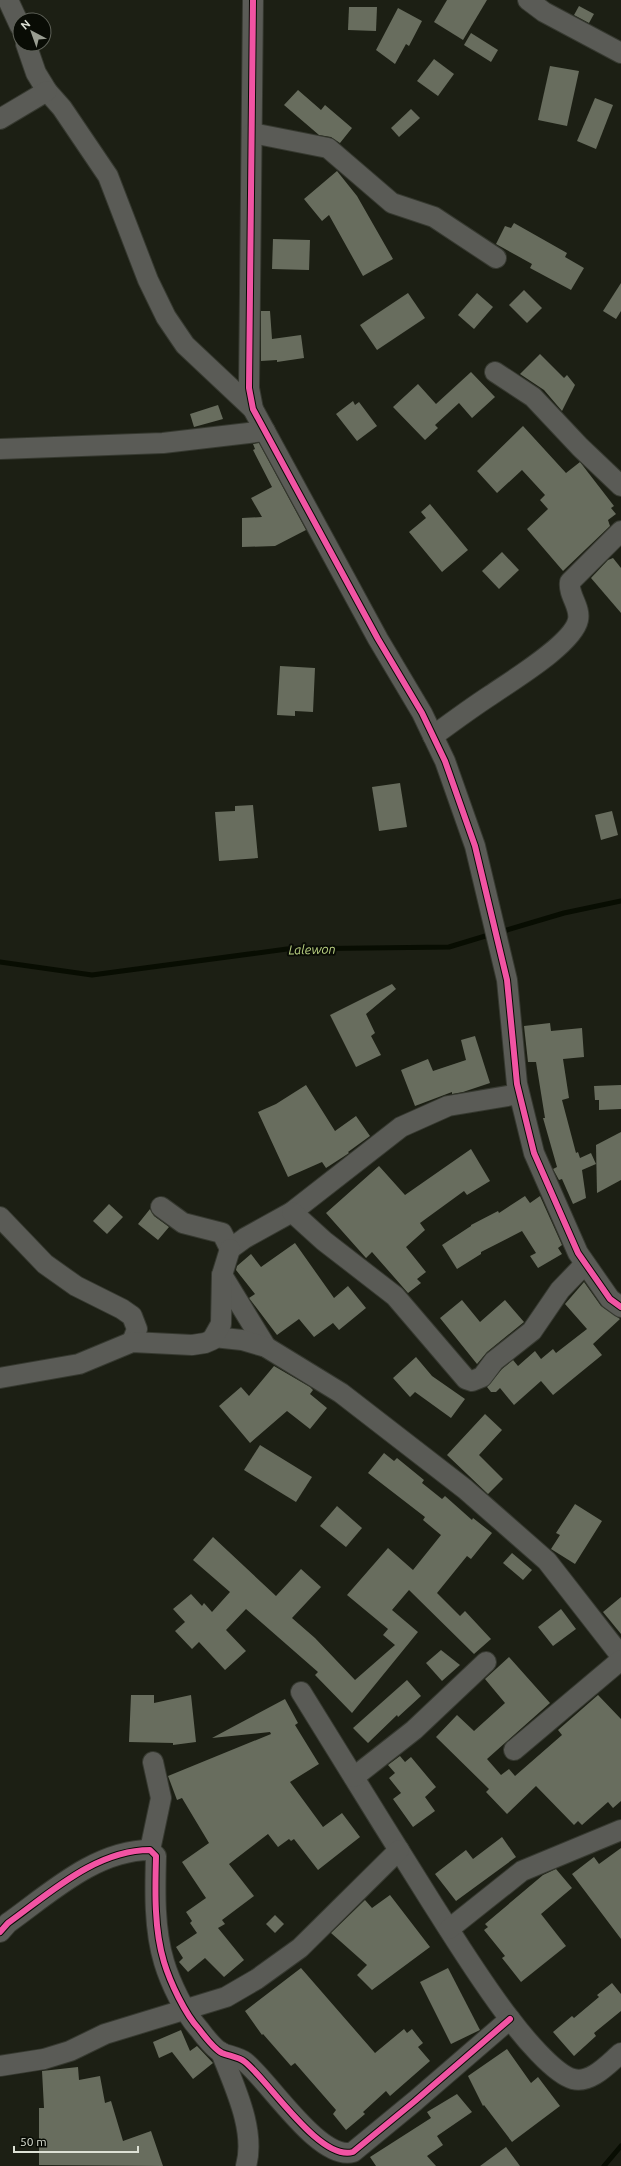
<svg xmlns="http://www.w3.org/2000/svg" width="621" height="2166" viewBox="0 0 621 2166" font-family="Ubuntu,sans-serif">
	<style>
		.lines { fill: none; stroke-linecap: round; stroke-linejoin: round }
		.stream { stroke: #080d02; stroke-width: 5 }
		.building { fill: #686d5e }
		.minor-casing { stroke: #363930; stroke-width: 22 }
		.minor { stroke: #5a5b56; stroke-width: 20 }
		.cycleway-casing { stroke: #090c05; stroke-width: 8 }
		.cycleway { stroke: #f153a3; stroke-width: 6 }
		.labels { text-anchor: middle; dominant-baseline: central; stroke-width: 4; stroke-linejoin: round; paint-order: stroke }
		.water-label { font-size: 13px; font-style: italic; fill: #bad182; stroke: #090c05 }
	</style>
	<rect width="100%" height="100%" fill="#1c1f14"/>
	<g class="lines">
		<g class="stream">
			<path d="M500 932 564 913 621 901"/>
			<path d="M0 962 92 975 287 949 449 947 492 934"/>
			<path d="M604 2166 621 2146"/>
		</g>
	</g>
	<g class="building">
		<path d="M447 0H487L463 40 434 22Z"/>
		<path d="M579 6 594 14 589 23 574 15Z"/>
		<path d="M349 7H377L376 31 348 30Z"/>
		<path d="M398 8 422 21 409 46 406 44 395 64 376 50Z"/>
		<path d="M471 33 498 50 491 62 464 45Z"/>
		<path d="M434 59 454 74 438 96 417 81Z"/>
		<path d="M550 66 579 71 567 126 538 120Z"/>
		<path d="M298 90 321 110 325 105 352 128 340 143 331 137 319 135 284 105Z"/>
		<path d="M595 98 613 105 596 149 577 141Z"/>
		<path d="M411 109 420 118 399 137 391 128Z"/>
		<path d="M337 171 357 196 393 259 363 276 329 215 322 221 304 199Z"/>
		<path d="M514 223 567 253 565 257 584 268 571 290 530 268 532 264 496 244 505 226 511 228Z"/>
		<path d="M273 239 310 240 309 270 272 269Z"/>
		<path d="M621 283V311L616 319 603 311Z"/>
		<path d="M524 290 542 308 527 323 509 305Z"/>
		<path d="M408 293 425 318 377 350 360 325Z"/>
		<path d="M477 293 493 307 474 329 458 315Z"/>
		<path d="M261 311H270L272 339 301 335 304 358 277 362V360L261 361Z"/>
		<path d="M540 354 564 378 567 375 575 385 562 411 544 390 520 374Z"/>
		<path d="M471 372 495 397 472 418 459 403 435 425 438 428 425 440 393 407 418 384 436 404Z"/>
		<path d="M353 401 355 405 359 402 377 426 357 441 336 414Z"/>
		<path d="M218 405 223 419 194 427 190 414Z"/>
		<path d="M523 426 566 473 580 462 614 506 611 508 616 514 608 520 610 526 563 571 527 529 548 509 540 500 545 495 522 470 497 493 477 471Z"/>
		<path d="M259 443 306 530 275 546 242 547V518L262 517 251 498 272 487 253 450 255 449 253 444Z"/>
		<path d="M430 504 468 550 442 572 409 532 426 518 421 512Z"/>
		<path d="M502 552 519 570 499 589 482 571Z"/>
		<path d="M613 558 621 568V613L591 578 608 560Z"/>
		<path d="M280 666 315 668 313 712 295 711V716L277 715Z"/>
		<path d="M400 783 407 827 379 831 372 787Z"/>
		<path d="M253 805 258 858 219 861 215 812 235 811V806Z"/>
		<path d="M612 811 618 835 601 840 595 815Z"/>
		<path d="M392 984 396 989 366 1014 375 1033 371 1036 381 1055 356 1067 330 1015Z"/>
		<path d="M550 1023 551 1031 582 1028 584 1057 563 1059 569 1098 562 1100 576 1153 578 1152 580 1158 591 1153 596 1164 582 1170 586 1198 573 1204 562 1179 559 1180 553 1169 557 1167 543 1118H545L536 1062H528L524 1026Z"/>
		<path d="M475 1036 490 1083 463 1092 452 1094V1092L415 1106 401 1070 428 1059 433 1071 466 1060 461 1040Z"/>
		<path d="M306 1085 335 1131 356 1116 370 1136 348 1152 349 1153 343 1157 326 1168 322 1162 288 1177 258 1112 276 1104Z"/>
		<path d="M621 1085V1109L599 1110V1100H595L594 1086Z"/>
		<path d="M621 1132V1180L597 1193 596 1145Z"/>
		<path d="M471 1149 490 1181 467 1195 464 1191 420 1223 425 1230 406 1247 426 1272 417 1279 421 1283 408 1293 372 1252 366 1258 326 1213 379 1166 405 1195Z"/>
		<path d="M525 1196 530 1203 540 1196 562 1245 558 1248 562 1254 538 1268 530 1256 536 1253 522 1231 481 1252V1254L457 1269 442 1245 471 1226V1225L498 1211 499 1213Z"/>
		<path d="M109 1204 123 1217 107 1234 93 1221Z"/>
		<path d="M150 1209 154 1216 169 1227 158 1240 138 1224Z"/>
		<path d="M295 1243 334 1298 348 1286 366 1308 339 1330 333 1323 314 1337 299 1319 277 1335 249 1298 255 1294 236 1270 237 1266 251 1254 261 1267Z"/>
		<path d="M584 1282 601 1306 620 1319 593 1344 602 1355 553 1395 541 1381 514 1405 500 1388 496 1392H491L487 1387 502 1369 513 1360 518 1366 535 1351 541 1359 553 1349 556 1353 587 1329 565 1304Z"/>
		<path d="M462 1300 480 1322 505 1300 524 1322 487 1352 477 1364 440 1318Z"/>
		<path d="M416 1357 432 1376 465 1399 451 1418 415 1392 410 1397 393 1378Z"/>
		<path d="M274 1366 310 1387 313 1390 310 1394 327 1408 310 1429 287 1411 250 1443 219 1406 241 1387 249 1396Z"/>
		<path d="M485 1414 502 1430 479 1455 503 1479 488 1494 447 1455Z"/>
		<path d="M260 1445 312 1477 296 1502 244 1470Z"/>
		<path d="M384 1453 394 1461 397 1458 424 1480 422 1483 442 1499 445 1496 472 1520 473 1518 492 1533 471 1559 467 1556 437 1593 460 1616 465 1611 491 1639 474 1654 409 1590 392 1610 418 1632 352 1713 315 1675 318 1672 246 1609 226 1630 246 1651 225 1670 199 1642 192 1649 175 1631 185 1622 173 1609 191 1594 202 1606 204 1603 212 1612 230 1592 193 1560 213 1537 276 1596 301 1569 321 1587 292 1618 315 1638 355 1680 395 1645 383 1635 388 1629 347 1595 388 1548 413 1570 441 1535 423 1520 425 1517 368 1473Z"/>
		<path d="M575 1504 602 1521 575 1564 551 1549 560 1535 556 1533Z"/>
		<path d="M337 1506 362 1528 346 1547 320 1526Z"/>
		<path d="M512 1553 532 1570 523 1580 503 1563Z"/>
		<path d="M621 1597V1634L603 1612Z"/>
		<path d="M561 1609 576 1629 553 1646 538 1627Z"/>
		<path d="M441 1650 460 1665 442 1681 426 1663Z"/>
		<path d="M509 1657 550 1703 487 1759 501 1775 509 1769 515 1776 562 1735 558 1730 598 1695 621 1719V1801L613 1808 608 1802 582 1825 578 1821 574 1825 536 1786 507 1814 486 1792 489 1789 436 1737 457 1715 474 1731 505 1703 485 1679Z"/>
		<path d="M407 1680 421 1696 398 1717 397 1715 368 1743 353 1728Z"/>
		<path d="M131 1695H154V1703L191 1695 196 1742 173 1745V1743L129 1742Z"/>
		<path d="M285 1699 298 1723 295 1725 319 1764 290 1782 323 1827 342 1813 360 1837 318 1870 294 1839 291 1841 289 1839 278 1847 268 1834 229 1864 254 1896 222 1920 225 1924 218 1928 244 1960 224 1977 205 1958 188 1972 179 1962 183 1958 176 1947 197 1933 190 1923 192 1921 186 1912 206 1898 182 1862 209 1843 182 1798 177 1800 168 1776 271 1734 270 1732 212 1738Z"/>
		<path d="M400 1756 405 1762 411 1757 436 1787 425 1797 435 1811 413 1827 393 1799 401 1793 389 1778 395 1773 388 1765Z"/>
		<path d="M502 1837 516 1857 456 1901 435 1874 466 1850 473 1859Z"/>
		<path d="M621 1848V1939L572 1874 594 1857 599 1864Z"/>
		<path d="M556 1869 572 1888 541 1914 566 1946 521 1982 502 1958 505 1956 484 1930 488 1927 485 1924 543 1875Z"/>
		<path d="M390 1895 430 1947 372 1990 357 1975 367 1965 331 1933 365 1900 372 1908Z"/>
		<path d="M275 1915 284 1924 275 1933 266 1924Z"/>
		<path d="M301 1968 375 2053 404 2029 407 2033 412 2029 423 2043 418 2047 430 2061 390 2096 386 2091 363 2112 365 2114 346 2130 333 2114 336 2110 295 2063 291 2066 263 2034 262 2035 245 2011Z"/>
		<path d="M448 1968 480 2030 451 2044 420 1982Z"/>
		<path d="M612 1983 621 1994V2011L594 2033 596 2036 574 2056 553 2032 572 2016 574 2018 599 1997 597 1995Z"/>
		<path d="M181 2030 190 2051 197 2046 213 2063 193 2079 172 2052 159 2058 153 2042Z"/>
		<path d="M507 2049 531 2083 538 2077 560 2106 512 2142 484 2105 483 2106 468 2076Z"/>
		<path d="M78 2067 79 2080 100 2076 105 2103 111 2101 123 2141 151 2131 163 2166 39 2165V2108H44L42 2071Z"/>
		<path d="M457 2094 472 2112 437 2136 443 2145 427 2156 436 2166H376L370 2157 431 2118 427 2112Z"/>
		<path d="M506 2147 520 2166H480Z"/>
	</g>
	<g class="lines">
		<defs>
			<g id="minor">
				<path d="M8 0 20 26"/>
				<path d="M253 0 249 388 253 409 378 639 422 713 445 761 475 846 507 980 517 1084 534 1153 578 1253 610 1299 621 1307"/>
				<path d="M528 0 544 12 621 53"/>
				<path d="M26 44 36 73 47 91 62 108 108 176 148 280 166 317 185 345 253 409"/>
				<path d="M0 119 47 91"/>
				<path d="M252 133 328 148 392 203 434 217 496 258"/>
				<path d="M495 372 533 397 580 447 621 486"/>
				<path d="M0 449 163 443 265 431"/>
				<path d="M433 736C452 722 471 708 491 695 511 681 573 644 578 620 581 607 568 595 570 582L621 531"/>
				<path d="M161 1207 183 1223 222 1233 230 1249 245 1238 292 1212 401 1127 448 1106 519 1094"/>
				<path d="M292 1212 324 1241 395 1296 466 1379 472 1381 482 1377 494 1361 532 1331 560 1290 585 1264"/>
				<path d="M0 1217 45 1264 76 1286 122 1309 132 1316 137 1329 132 1342"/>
				<path d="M222 1275 266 1347"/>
				<path d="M214 1337 242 1340 266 1347 341 1393 465 1489 547 1561 621 1656"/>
				<path d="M0 1378 79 1364 132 1342 192 1345 205 1343 212 1340 221 1324 222 1275 230 1249"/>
				<path d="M301 1692C344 1762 388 1833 432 1903 457 1942 482 1983 510 2019 522 2035 554 2074 573 2079 591 2084 609 2063 621 2053"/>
				<path d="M514 1750 621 1660"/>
				<path d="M354 1777 414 1730 486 1662"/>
				<path d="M150 1850 161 1798 153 1762"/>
				<path d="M449 1929 522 1871 621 1830"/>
				<path d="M0 1932 8 1923C50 1893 96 1850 150 1850L156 1856C155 1891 154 1929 164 1962 170 1982 185 2014 199 2029 205 2037 214 2049 222 2053 229 2056 239 2057 245 2062 269 2081 320 2162 353 2152L415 2101 510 2019"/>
				<path d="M221 2052C234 2086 256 2130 246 2166"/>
				<path d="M0 2066 44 2059 70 2051 105 2034 226 1997 257 1979 300 1948 399 1850"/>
			</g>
		</defs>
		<use href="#minor" class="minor-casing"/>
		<use href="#minor" class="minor"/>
		<defs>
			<g id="cycleway">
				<path d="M253 0 249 388 253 409 378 639 422 713 445 761 475 846 507 980 517 1084 534 1153 578 1253 610 1299 621 1307"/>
				<path d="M0 1932 8 1923C50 1893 96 1850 150 1850L156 1856C155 1891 154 1929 164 1962 170 1982 185 2014 199 2029 205 2037 214 2049 222 2053 229 2056 239 2057 245 2062 269 2081 320 2162 353 2152L415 2101 510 2019"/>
			</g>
		</defs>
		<use href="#cycleway" class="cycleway-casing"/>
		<use href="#cycleway" class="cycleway"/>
	</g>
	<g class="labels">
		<g class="water-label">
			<text transform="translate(312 949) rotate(-1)">Lalewon</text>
		</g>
	</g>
	<g transform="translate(32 32) rotate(319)"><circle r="19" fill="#090c05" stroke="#5e6158"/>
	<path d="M0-3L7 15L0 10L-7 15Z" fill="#999d91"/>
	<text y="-6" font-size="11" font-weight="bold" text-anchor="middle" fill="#dde1d5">N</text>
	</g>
	<path d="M14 2146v6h124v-6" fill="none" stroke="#dde1d5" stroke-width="2"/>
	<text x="20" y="2146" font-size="12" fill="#dde1d5" stroke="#090c05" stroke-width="3" paint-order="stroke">50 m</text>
</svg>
